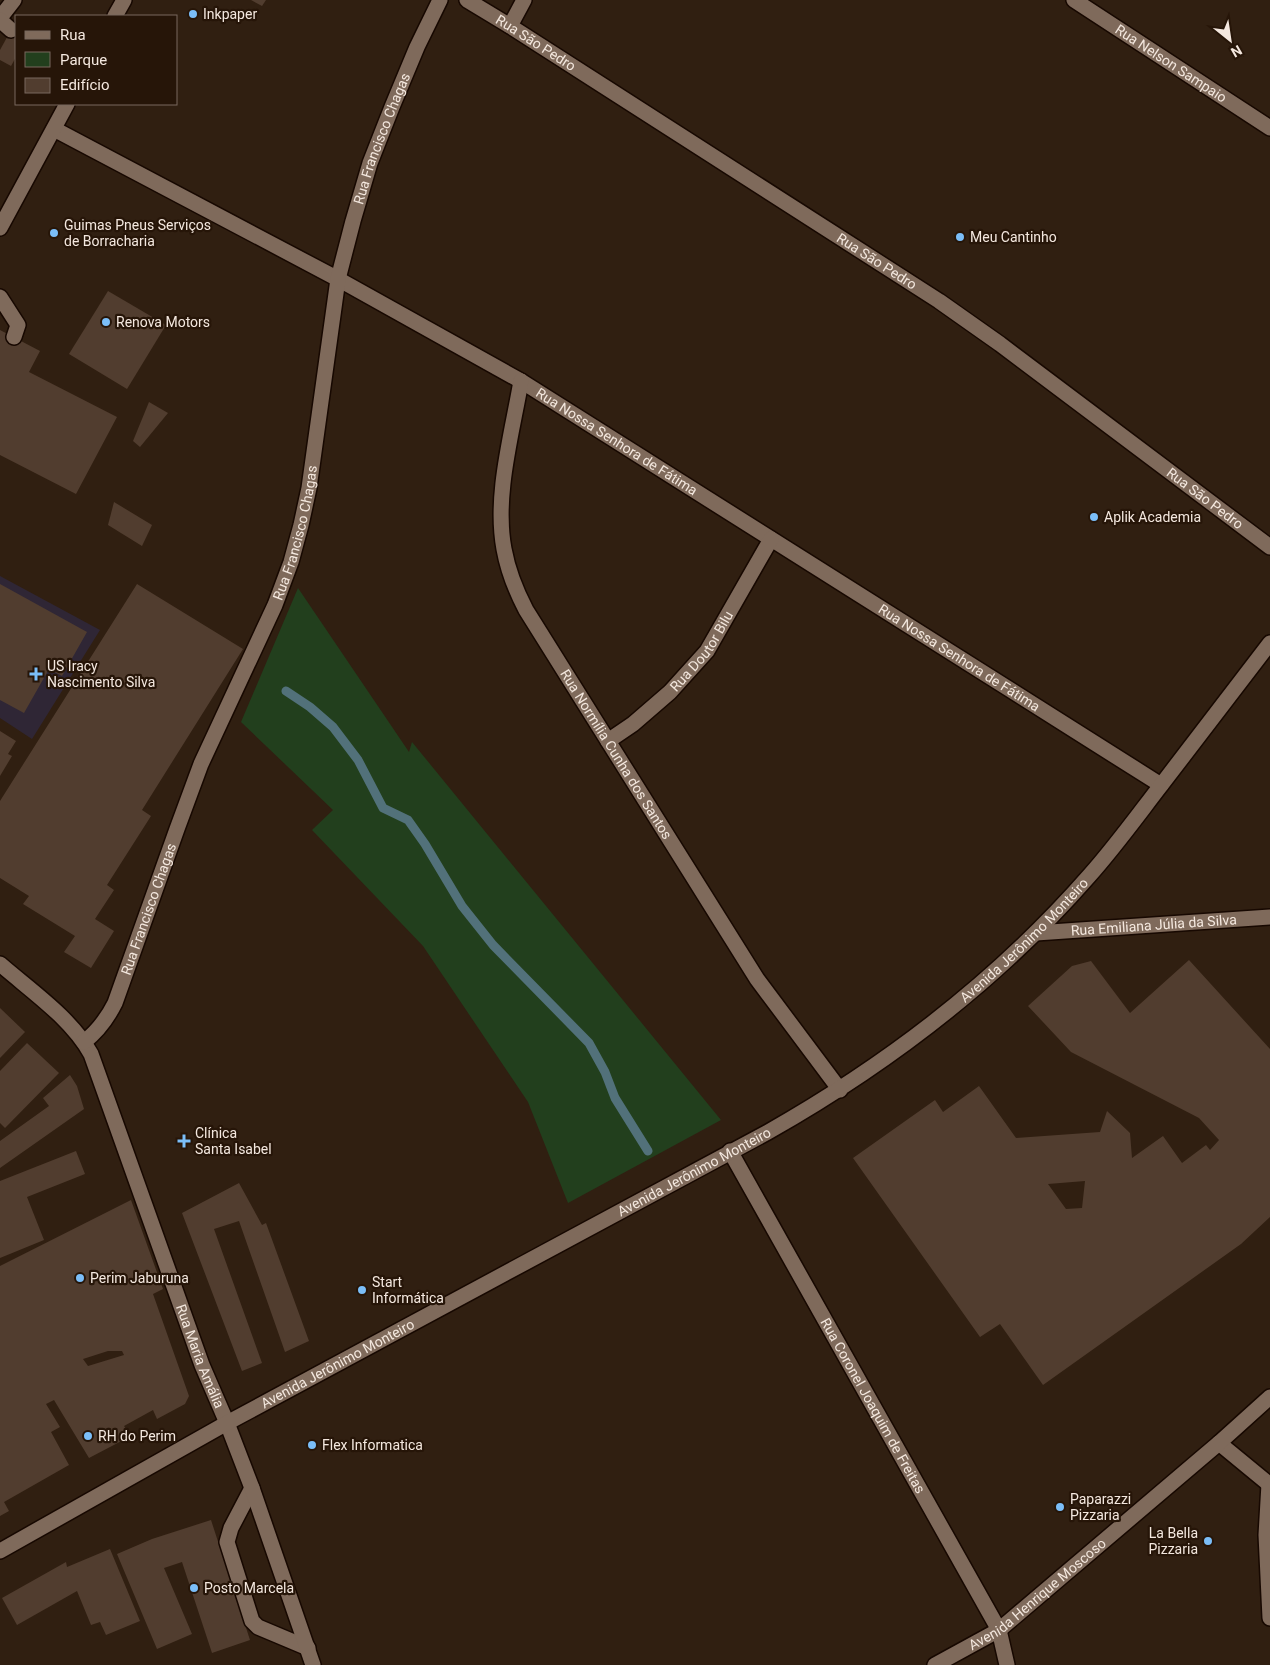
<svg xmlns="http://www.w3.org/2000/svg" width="1270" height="1665" viewBox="0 0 1270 1665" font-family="Roboto,sans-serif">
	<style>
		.medical { fill: #2f2635 }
		.green { fill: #223f1d }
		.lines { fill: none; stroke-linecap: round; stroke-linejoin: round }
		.stream { stroke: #52717a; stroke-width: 9 }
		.building { fill: #513d2f; fill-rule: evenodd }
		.lane-casing { stroke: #170801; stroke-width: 18 }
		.street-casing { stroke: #170801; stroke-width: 18 }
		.secondary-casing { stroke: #170801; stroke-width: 18 }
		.lane { stroke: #7f6a5b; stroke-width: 15 }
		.street { stroke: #7f6a5b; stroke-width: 15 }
		.secondary { stroke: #7f6a5b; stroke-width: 15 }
		.poi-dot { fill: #7bbef8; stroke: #261508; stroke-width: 2 }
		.labels { text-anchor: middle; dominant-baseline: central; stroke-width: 4.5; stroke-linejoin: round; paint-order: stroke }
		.poi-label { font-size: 14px; fill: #f4e8df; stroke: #261508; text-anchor: start }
		.street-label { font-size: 14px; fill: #f4e8df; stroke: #261508 }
	</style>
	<rect width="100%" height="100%" fill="#301f11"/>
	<path class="medical" d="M0 576 100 630 32 739 0 718Z"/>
	<path class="green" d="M298 588 409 752 412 742 721 1120 568 1203 528 1102 423 946 312 830 333 810 241 722Z"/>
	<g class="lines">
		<path class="stream" d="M286 691 310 707 333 727 358 760 383 808 408 820 425 844 462 906 493 945 589 1043 605 1072 615 1098 648 1151"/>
	</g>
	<g class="building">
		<path d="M251 0H266L262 6Z"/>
		<path d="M16 21V57L11 66 0 60V50Z"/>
		<path d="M108 291 166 325 127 389 69 354Z"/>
		<path d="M0 330 40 351 29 372 117 417 76 494 0 455Z"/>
		<path d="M149 402 168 413 140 447 133 441Z"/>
		<path d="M114 502 152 525 142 546 108 525Z"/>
		<path d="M0 584 87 632 62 676 49 669 24 713 0 700Z"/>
		<path d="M137 584 243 649 142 810 151 816 107 885 114 890 95 919 114 931 91 968 64 952 75 936 23 904 29 896 0 878V801Z"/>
		<path d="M0 731 16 741 8 754 12 756 0 776Z"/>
		<path d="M1189 960 1270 1049V1217L1241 1244 1043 1385 1000 1324 980 1337 853 1158 935 1100 943 1112 979 1086 1016 1138 1100 1132 1107 1111 1130 1133 1132 1158 1163 1136 1182 1163 1206 1145 1210 1150 1219 1140 1199 1118 1071 1052 1028 1006 1072 966 1091 961 1130 1013ZM1085 1181 1082 1208 1066 1209 1048 1184Z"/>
		<path d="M0 1008 25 1032 0 1058Z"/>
		<path d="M27 1043 59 1073 5 1128 0 1123V1071Z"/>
		<path d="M70 1075 77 1086 84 1109 0 1168V1141L49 1106 43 1098Z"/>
		<path d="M76 1151 85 1174 27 1197 44 1240 0 1258V1181Z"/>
		<path d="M239 1183 262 1225 266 1223 309 1341 285 1352 239 1221 214 1229 262 1363 242 1371 182 1213Z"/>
		<path d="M131 1200 163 1289 153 1294 189 1396 185 1404 157 1419 153 1410 124 1426 131 1436 89 1458 54 1400 46 1404 60 1427 51 1432 69 1465 4 1502 9 1511 0 1516V1266ZM108 1351H122L124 1355 88 1366 83 1359Z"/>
		<path d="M211 1520 250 1640 212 1653 182 1562 164 1568 192 1634 157 1649 117 1554 152 1539Z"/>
		<path d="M110 1549 140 1621 106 1635 100 1622 91 1625 77 1591 17 1625 2 1598 66 1562 67 1567Z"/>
	</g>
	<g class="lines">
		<defs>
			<g id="lane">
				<path d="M0 18 14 0"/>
				<path d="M0 20 11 30"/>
				<path d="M0 297 18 325 14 337"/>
				<path d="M252 1488 231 1528 227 1542 252 1621 258 1627 308 1648"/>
			</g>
			<g id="street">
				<path id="s1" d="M467 0 510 26 939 301 1000 344 1270 547"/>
				<path id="s2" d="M1074 0 1270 128"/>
				<path d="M510 26 524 0"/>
				<path id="s3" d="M54 129 338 279 521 381 1161 785"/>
				<path id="s4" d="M521 381C512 434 494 496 504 549 508 571 516 591 526 610L757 979 840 1090"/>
				<path id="s5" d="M608 741 633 724 670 692 707 651 771 539"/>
				<path id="s6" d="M1036 933 1270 917"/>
				<path id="s7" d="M0 964C31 991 71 1018 91 1054L202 1365 227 1423"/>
				<path id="s8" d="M84 1042C98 1031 107 1019 115 1003L177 829 201 764 275 605 291 562 301 525 309 488 338 279 353 221 370 163 392 107 417 47 440 0"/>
				<path id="s9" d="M730 1151 999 1630 1007 1665"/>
				<path d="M1219 1443 1270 1485"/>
				<path d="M1269 1484 1266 1535 1270 1618"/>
				<path id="s10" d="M935 1665 999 1630 1219 1443 1270 1397"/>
			</g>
			<g id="secondary">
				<path d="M115 16 124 0"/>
				<path d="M0 228 67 104"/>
				<path d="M227 1423 252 1488 313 1665"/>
				<path id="s11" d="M0 1551 227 1423 768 1132C888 1064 998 980 1089 876 1115 847 1138 815 1162 784 1198 737 1234 690 1270 643"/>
			</g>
		</defs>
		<use href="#lane" class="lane-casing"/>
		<use href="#street" class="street-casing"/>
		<use href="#secondary" class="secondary-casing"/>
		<use href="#lane" class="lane"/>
		<use href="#street" class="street"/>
		<use href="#secondary" class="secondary"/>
	</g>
	<g class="poi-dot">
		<circle cx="193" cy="14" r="5"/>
		<circle cx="54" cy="233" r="5"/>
		<circle cx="960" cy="237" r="5"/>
		<circle cx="106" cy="322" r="5"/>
		<circle cx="1094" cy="517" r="5"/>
		<path d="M33.5 666.5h5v5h5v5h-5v5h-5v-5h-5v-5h5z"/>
		<path d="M181.5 1133.5h5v5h5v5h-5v5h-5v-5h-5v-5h5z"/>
		<circle cx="80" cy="1278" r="5"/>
		<circle cx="362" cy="1290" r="5"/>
		<circle cx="88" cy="1436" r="5"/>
		<circle cx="312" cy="1445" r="5"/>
		<circle cx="1060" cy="1507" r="5"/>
		<circle cx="1208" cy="1541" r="5"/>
		<circle cx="194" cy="1588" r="5"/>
	</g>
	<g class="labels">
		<g class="poi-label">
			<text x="203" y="14">Inkpaper</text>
			<text x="64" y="225">Guimas Pneus Serviços<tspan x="64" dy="16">de Borracharia</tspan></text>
			<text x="970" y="237">Meu Cantinho</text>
			<text x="116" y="322">Renova Motors</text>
			<text x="1104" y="517">Aplik Academia</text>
			<text x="47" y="666">US Iracy<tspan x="47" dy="16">Nascimento Silva</tspan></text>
			<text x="195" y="1133">Clínica<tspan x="195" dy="16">Santa Isabel</tspan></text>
			<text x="90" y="1278">Perim Jaburuna</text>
			<text x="372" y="1282">Start<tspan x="372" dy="16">Informática</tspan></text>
			<text x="98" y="1436">RH do Perim</text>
			<text x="322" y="1445">Flex Informatica</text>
			<text x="1070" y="1499">Paparazzi<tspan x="1070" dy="16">Pizzaria</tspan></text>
			<text x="1198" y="1533" text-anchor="end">La Bella<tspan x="1198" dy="16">Pizzaria</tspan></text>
			<text x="204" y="1588">Posto Marcela</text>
		</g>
		<g class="street-label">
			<text stroke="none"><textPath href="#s1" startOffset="81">Rua São Pedro</textPath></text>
			<text stroke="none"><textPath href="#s2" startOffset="116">Rua Nelson Sampaio</textPath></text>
			<text stroke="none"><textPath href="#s8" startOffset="960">Rua Francisco Chagas</textPath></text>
			<text stroke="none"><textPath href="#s1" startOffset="486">Rua São Pedro</textPath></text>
			<text stroke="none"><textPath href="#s3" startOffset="644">Rua Nossa Senhora de Fátima</textPath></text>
			<text stroke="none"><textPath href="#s1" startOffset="891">Rua São Pedro</textPath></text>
			<text stroke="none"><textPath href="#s8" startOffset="555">Rua Francisco Chagas</textPath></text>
			<text stroke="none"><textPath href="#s5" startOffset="131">Rua Doutor Bilu</textPath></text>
			<text stroke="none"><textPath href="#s3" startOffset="1049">Rua Nossa Senhora de Fátima</textPath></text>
			<text stroke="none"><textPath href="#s4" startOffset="405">Rua Normília Cunha dos Santos</textPath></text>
			<text stroke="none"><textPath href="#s8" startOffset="150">Rua Francisco Chagas</textPath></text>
			<text stroke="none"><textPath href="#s6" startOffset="118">Rua Emiliana Júlia da Silva</textPath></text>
			<text stroke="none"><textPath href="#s11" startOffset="1196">Avenida Jerônimo Monteiro</textPath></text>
			<text stroke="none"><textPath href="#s11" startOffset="791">Avenida Jerônimo Monteiro</textPath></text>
			<text stroke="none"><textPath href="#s7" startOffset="450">Rua Maria Amália</textPath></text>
			<text stroke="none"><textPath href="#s11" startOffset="386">Avenida Jerônimo Monteiro</textPath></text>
			<text stroke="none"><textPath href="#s9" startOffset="292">Rua Coronel Joaquim de Freitas</textPath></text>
			<text stroke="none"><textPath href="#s10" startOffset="125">Avenida Henrique Moscoso</textPath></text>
		</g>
	</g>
	<rect x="15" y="15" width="162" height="90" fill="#261508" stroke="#78695e"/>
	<rect x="25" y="31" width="25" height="8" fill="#7f6a5b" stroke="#78695e"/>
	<text x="60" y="40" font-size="15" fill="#f4e8df">Rua</text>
	<rect x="25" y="52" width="25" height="15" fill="#223f1d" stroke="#78695e"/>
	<text x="60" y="65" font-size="15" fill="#f4e8df">Parque</text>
	<rect x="25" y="78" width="25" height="15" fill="#513d2f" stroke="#78695e"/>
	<text x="60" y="90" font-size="15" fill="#f4e8df">Edifício</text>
	<g transform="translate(1230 40) rotate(150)" stroke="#261508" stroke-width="4" paint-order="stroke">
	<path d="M0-4L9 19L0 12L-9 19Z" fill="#f4e8df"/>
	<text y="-8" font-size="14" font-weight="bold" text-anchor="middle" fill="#f4e8df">N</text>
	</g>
</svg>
